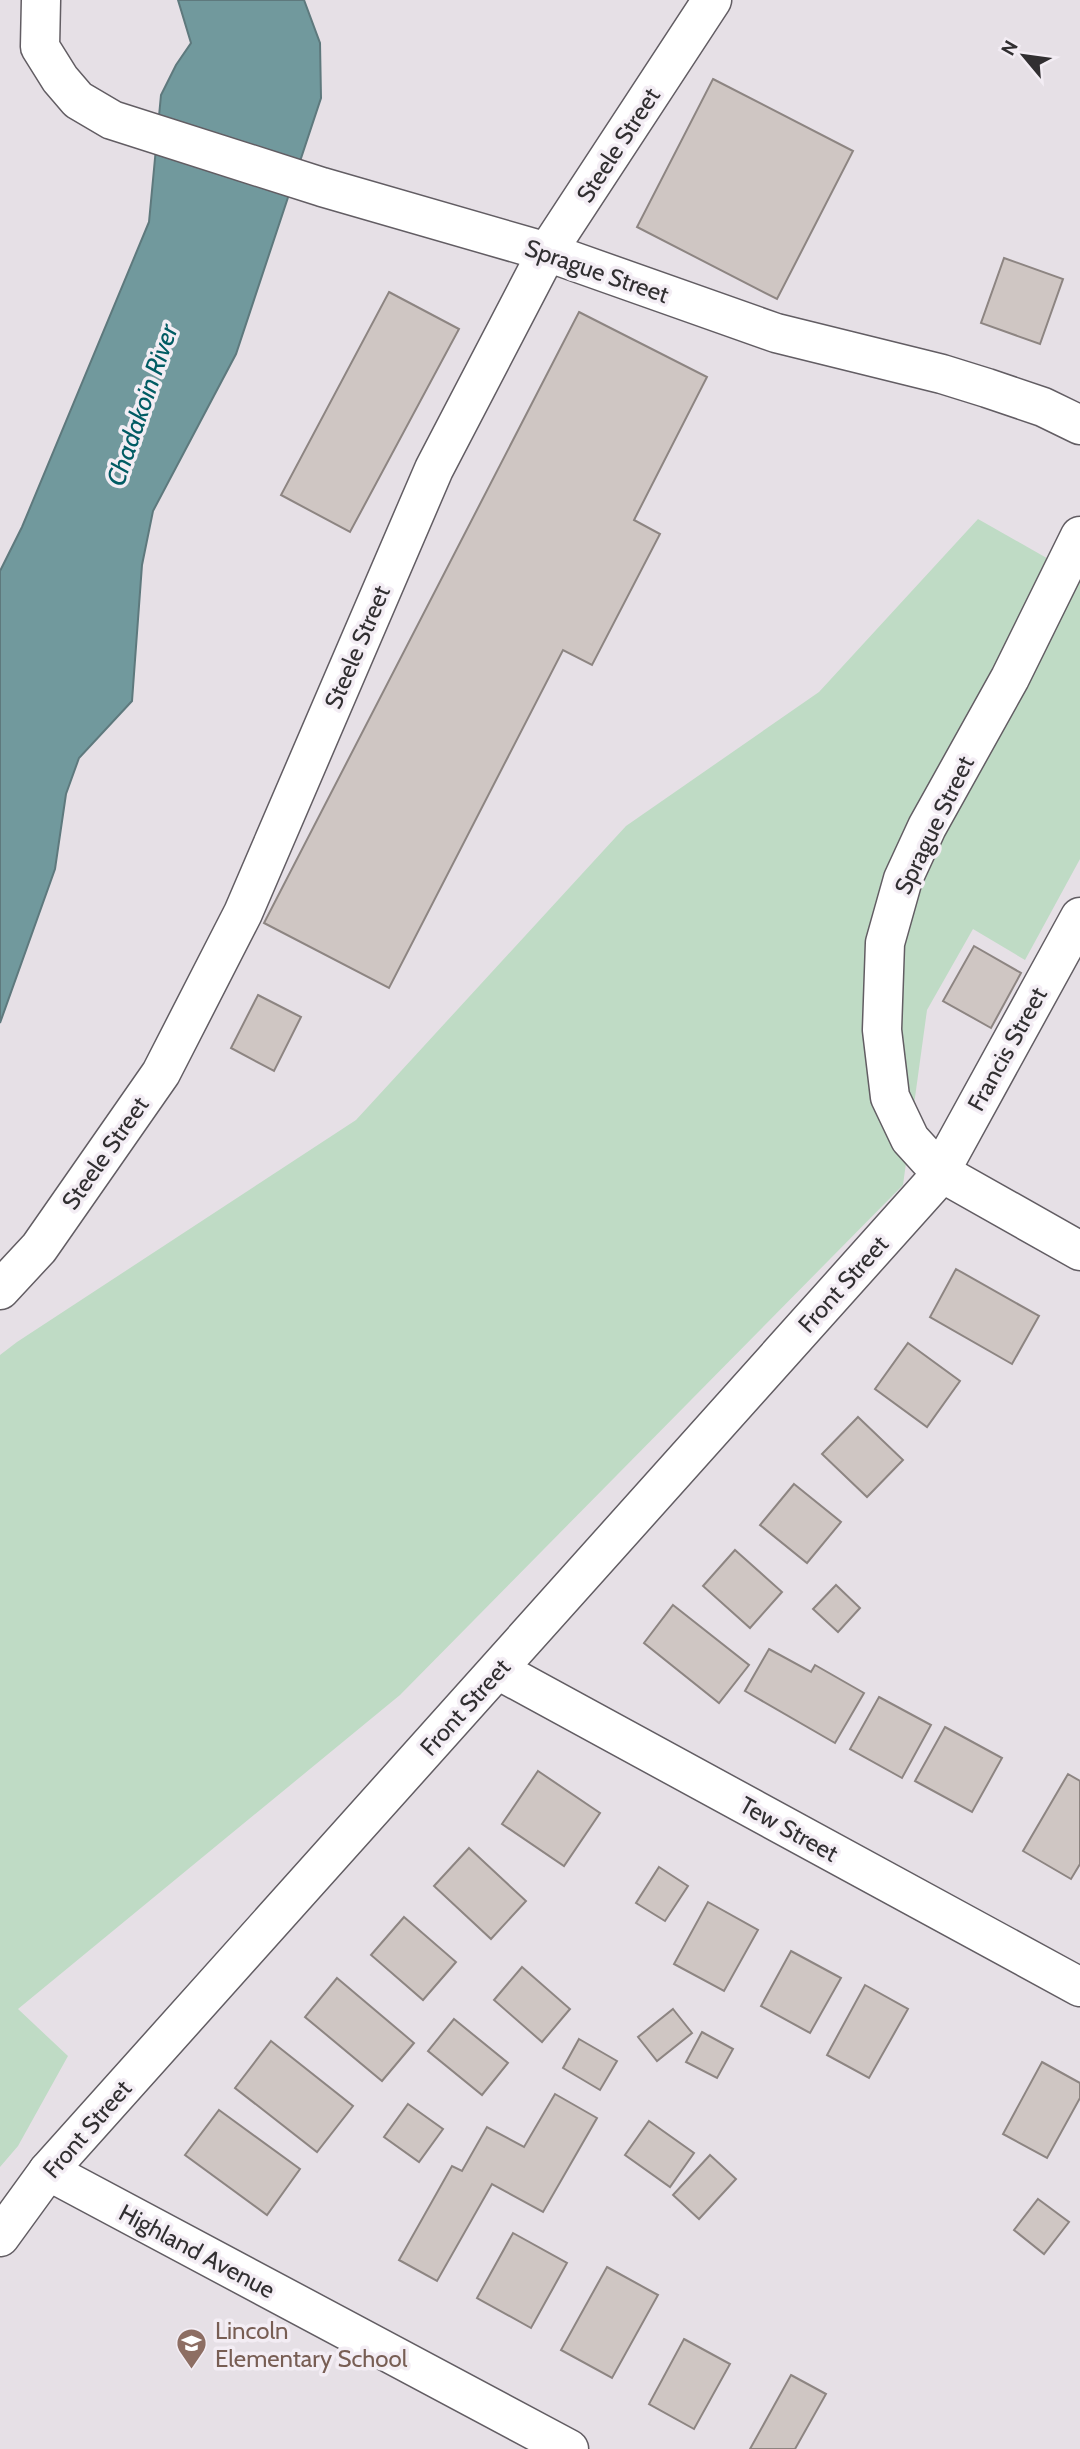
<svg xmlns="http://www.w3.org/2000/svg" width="1080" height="2449" viewBox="0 0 1080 2449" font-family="Cabin,sans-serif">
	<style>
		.green { fill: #bfdbc5 }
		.water { fill: #71999d; stroke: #5e797d; stroke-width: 2 }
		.building { fill: #cfc6c3; stroke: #8d8582; stroke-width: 2 }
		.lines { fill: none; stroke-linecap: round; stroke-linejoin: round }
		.minor-casing { stroke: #625d63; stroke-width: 41 }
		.minor { stroke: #fff; stroke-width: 38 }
		.labels { text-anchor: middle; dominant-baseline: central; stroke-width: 7; stroke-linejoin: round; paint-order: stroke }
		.street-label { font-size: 24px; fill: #312f31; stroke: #f3edf4 }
		.education-label { font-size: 24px; fill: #785e54; stroke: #f3edf4; text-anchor: start }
		.water-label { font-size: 26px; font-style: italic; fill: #005b63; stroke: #f3edf4 }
	</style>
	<rect width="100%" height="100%" fill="#e6e0e6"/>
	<path class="green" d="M978 519 1080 577V859L1025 960 973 929 927 1010 903 1185 400 1695 18 2009 68 2056 18 2146 0 2167V1355L17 1342 356 1120 626 826 819 692Z"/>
	<path class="water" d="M178 0H304L320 43 321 98 236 354 153 511 142 565 132 701 79 758 66 794 55 869 0 1023V571L22 527 149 222 161 95 176 65 191 43Z"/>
	<g class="building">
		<path d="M713 79 853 151 777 299 637 227Z"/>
		<path d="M1004 258 1063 279 1040 344 981 323Z"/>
		<path d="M389 292 459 329 350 532 281 495Z"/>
		<path d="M579 312 707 377 634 520 660 534 592 665 563 650 389 988 264 923Z"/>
		<path d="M974 946 1021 973 991 1028 943 1001Z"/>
		<path d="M258 995 301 1017 274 1071 231 1048Z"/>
		<path d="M956 1269 1039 1316 1012 1364 930 1317Z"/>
		<path d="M908 1343 960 1381 927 1427 875 1389Z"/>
		<path d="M858 1417 903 1460 867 1497 822 1454Z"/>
		<path d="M794 1484 841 1522 807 1563 760 1525Z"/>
		<path d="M735 1550 782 1592 750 1628 703 1586Z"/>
		<path d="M836 1585 860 1608 838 1632 813 1609Z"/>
		<path d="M673 1605 749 1665 719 1703 644 1643Z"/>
		<path d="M769 1649 811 1672 815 1665 864 1693 835 1743 745 1691Z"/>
		<path d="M879 1697 931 1725 902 1778 850 1749Z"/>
		<path d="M945 1727 1002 1758 972 1812 915 1781Z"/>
		<path d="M538 1771 600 1813 564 1866 502 1824Z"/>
		<path d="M1068 1774 1080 1781V1864L1071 1879 1023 1851Z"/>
		<path d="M469 1848 526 1901 491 1939 434 1886Z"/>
		<path d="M659 1867 688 1886 665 1921 636 1903Z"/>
		<path d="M708 1902 758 1930 724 1991 674 1964Z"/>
		<path d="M404 1917 456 1962 423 2000 371 1955Z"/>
		<path d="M791 1951 841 1978 810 2033 761 2006Z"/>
		<path d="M522 1967 570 2009 542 2042 494 2000Z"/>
		<path d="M337 1978 414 2043 382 2081 305 2017Z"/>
		<path d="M865 1985 908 2009 869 2078 827 2055Z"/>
		<path d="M673 2009 692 2033 657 2061 638 2037Z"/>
		<path d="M454 2019 508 2063 482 2095 428 2051Z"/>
		<path d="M702 2032 733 2049 717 2078 686 2062Z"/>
		<path d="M579 2039 617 2061 600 2090 563 2068Z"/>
		<path d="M271 2041 353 2106 317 2152 235 2088Z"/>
		<path d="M1042 2062 1080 2083V2098L1047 2158 1003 2134Z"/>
		<path d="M555 2094 597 2118 543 2212 492 2184 437 2281 399 2260 452 2166 462 2171 487 2127 524 2147Z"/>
		<path d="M408 2104 443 2129 419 2162 384 2137Z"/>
		<path d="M219 2110 300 2169 267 2215 185 2155Z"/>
		<path d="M649 2121 694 2153 670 2187 625 2155Z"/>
		<path d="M710 2155 736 2179 699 2219 673 2195Z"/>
		<path d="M1038 2199 1069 2222 1044 2254 1014 2230Z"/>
		<path d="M513 2233 567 2263 531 2328 477 2298Z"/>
		<path d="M607 2267 658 2295 612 2378 561 2350Z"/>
		<path d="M684 2339 730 2364 694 2429 649 2404Z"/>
		<path d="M791 2375 826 2394 795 2449H750Z"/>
	</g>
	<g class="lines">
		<defs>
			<g id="minor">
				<path d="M41 0 40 47 60 79 78 100 112 120 322 187 547 252 776 333 942 374 987 388 1043 407 1080 425"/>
				<path d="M1080 536 1010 678 927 827 903 879 885 943 882 1030 890 1097 910 1139 940 1172 1080 1251"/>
				<path d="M0 1290 39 1248 161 1073 243 913 434 469 547 252 712 0"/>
				<path d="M498 1670 1080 1987"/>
				<path d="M48 2171 569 2449"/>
				<path d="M0 2237 48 2171 935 1181 1080 917"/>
			</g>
		</defs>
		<use href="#minor" class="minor-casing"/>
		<use href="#minor" class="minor"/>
	</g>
	<defs>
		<symbol id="school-pin" viewBox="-11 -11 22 30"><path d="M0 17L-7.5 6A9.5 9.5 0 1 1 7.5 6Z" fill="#8d6e63" stroke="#f3edf4"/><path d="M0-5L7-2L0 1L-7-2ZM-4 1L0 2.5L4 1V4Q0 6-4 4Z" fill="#fff"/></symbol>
	</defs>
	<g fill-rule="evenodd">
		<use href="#school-pin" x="174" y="2326" width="35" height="47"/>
	</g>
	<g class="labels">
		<g class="street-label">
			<text transform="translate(618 145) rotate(-57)">Steele Street</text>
			<text transform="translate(597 271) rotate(19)">Sprague Street</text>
			<text transform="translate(357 647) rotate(-67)">Steele Street</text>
			<text transform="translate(934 825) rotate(-64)">Sprague Street</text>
			<text transform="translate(1007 1049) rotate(-61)">Francis Street</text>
			<text transform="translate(105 1153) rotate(-55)">Steele Street</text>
			<text transform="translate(843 1284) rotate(-48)">Front Street</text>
			<text transform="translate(465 1707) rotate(-48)">Front Street</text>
			<text transform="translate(789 1829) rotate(29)">Tew Street</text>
			<text transform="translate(87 2129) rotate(-49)">Front Street</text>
			<text transform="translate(197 2251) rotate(28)">Highland Avenue</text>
		</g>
		<g class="education-label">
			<text x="215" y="2330">Lincoln<tspan x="215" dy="28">Elementary School</tspan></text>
		</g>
		<g class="water-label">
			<text transform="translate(142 405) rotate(-71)">Chadakoin River</text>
		</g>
	</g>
	<g transform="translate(1024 56) rotate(299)" stroke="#f3edf4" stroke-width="5" paint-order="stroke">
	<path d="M0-5L12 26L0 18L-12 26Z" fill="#312f31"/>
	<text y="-10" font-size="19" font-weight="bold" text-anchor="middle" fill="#312f31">N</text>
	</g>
</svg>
